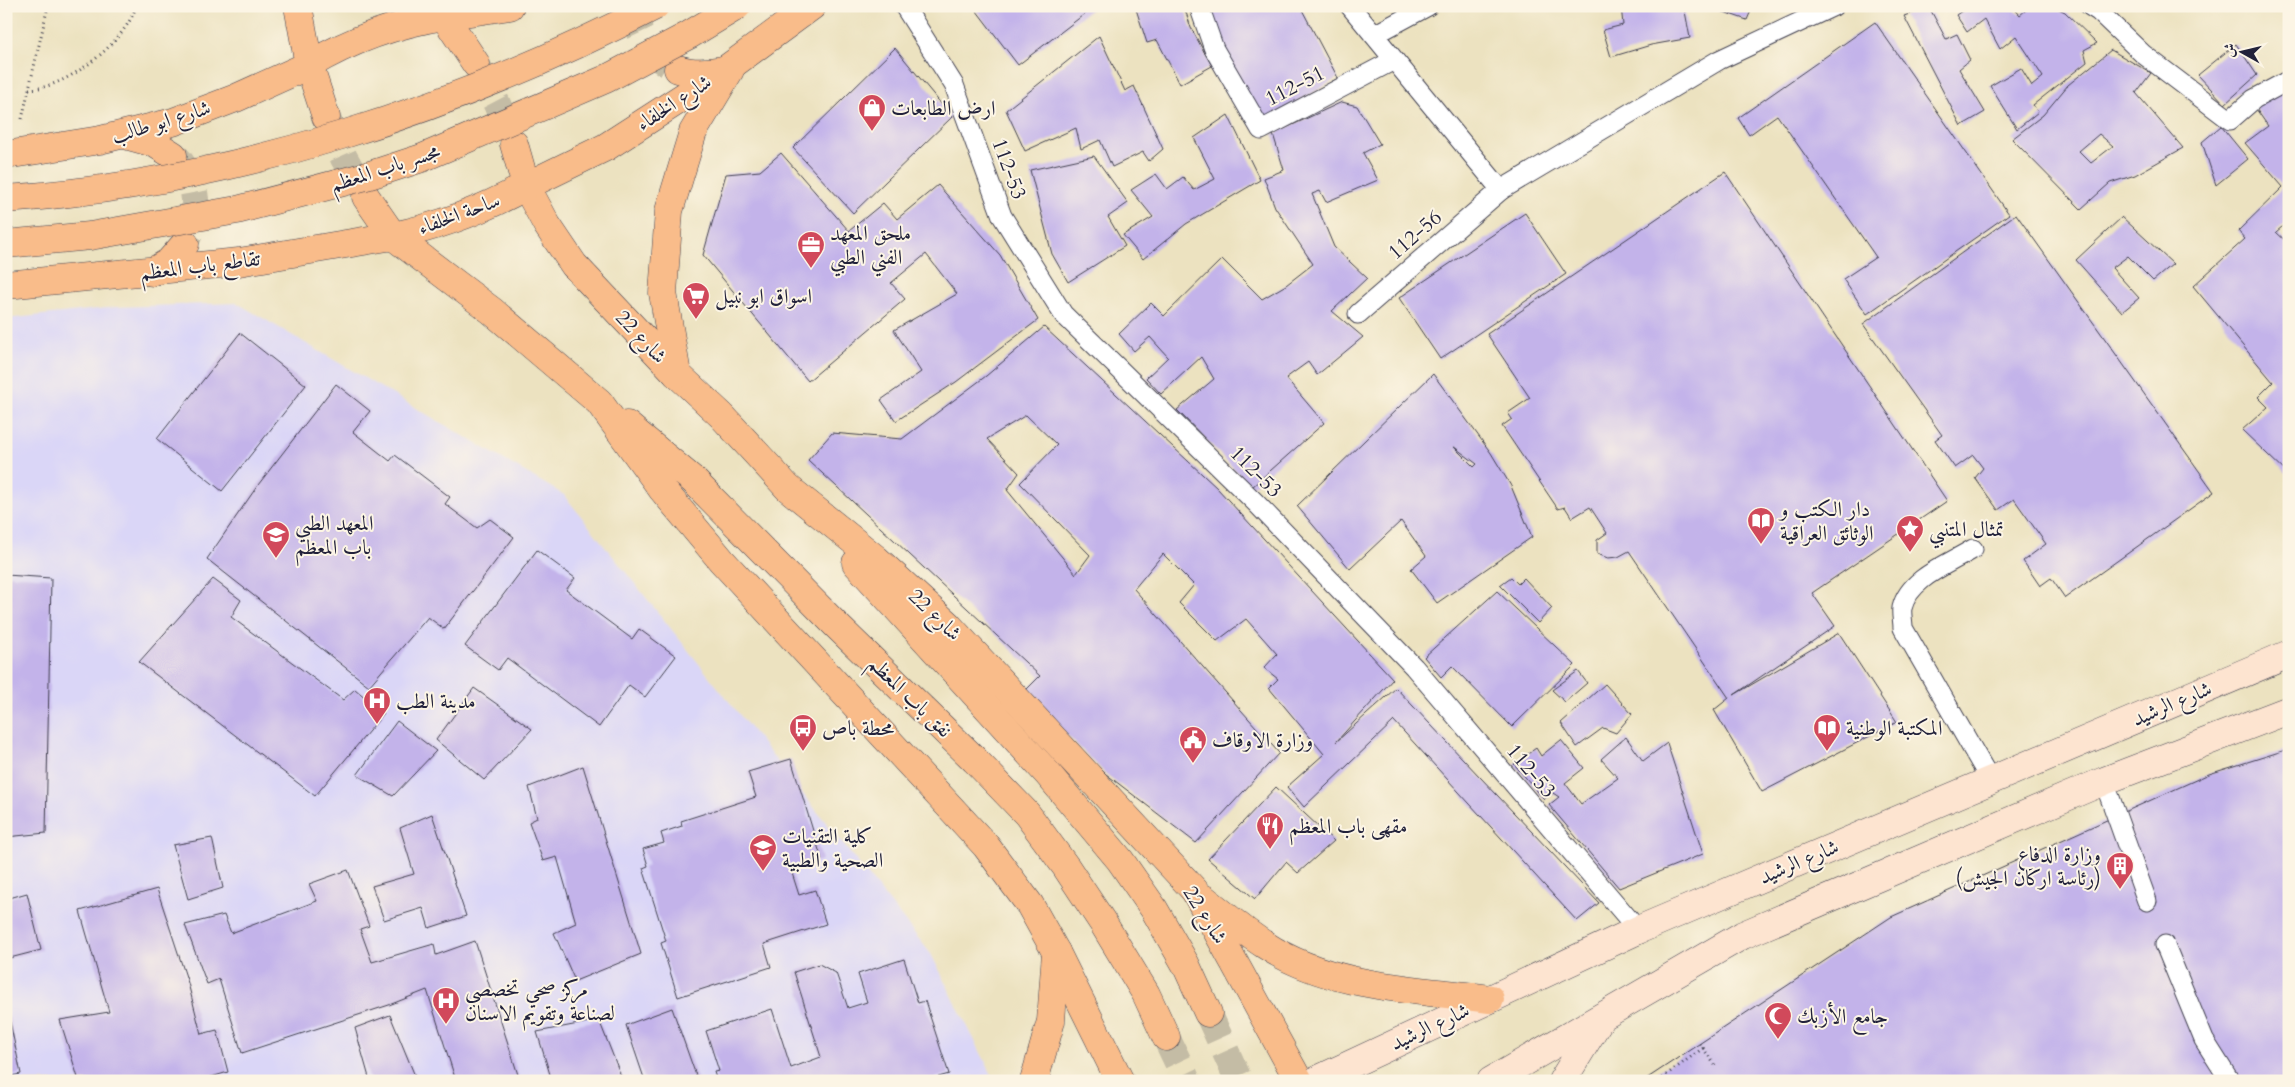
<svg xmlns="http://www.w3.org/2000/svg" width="2295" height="1087" viewBox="0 0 2295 1087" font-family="Cardo,Amiri,serif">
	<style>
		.built { fill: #dad6f7 }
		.building { fill: #c3b3ea; fill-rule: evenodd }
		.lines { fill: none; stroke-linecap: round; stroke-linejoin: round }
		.primary-tunnel { stroke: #c4bca5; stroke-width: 28; stroke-dasharray: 28 14; stroke-linecap: butt }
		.service-casing { stroke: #403f4f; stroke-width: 21 }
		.secondary-casing { stroke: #403f4f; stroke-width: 29 }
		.primary-casing { stroke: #403f4f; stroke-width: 29 }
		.path { stroke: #403f4f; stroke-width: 3; stroke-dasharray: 1 4; stroke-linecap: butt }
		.service { stroke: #fff; stroke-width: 19 }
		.secondary { stroke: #fde4d0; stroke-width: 28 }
		.primary { stroke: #f9bc8a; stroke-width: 28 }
		.primary-bridge-casing { stroke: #403f4f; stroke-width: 29; stroke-linecap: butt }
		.primary-bridge { stroke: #f9bc8a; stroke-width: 28 }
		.labels { text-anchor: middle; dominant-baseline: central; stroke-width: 4; stroke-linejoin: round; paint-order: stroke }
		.street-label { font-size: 21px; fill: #22223b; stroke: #fcf5e5 }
		.poi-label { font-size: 21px; fill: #22223b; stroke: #fcf5e5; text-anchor: start }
	</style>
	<rect width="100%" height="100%" fill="#fcf5e5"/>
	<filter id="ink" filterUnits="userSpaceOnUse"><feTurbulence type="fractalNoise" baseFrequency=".02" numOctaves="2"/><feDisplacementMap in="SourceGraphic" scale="10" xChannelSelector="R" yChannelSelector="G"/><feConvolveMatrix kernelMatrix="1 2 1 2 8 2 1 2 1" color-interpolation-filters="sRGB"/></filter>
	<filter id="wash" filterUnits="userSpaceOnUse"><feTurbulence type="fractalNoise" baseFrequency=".0096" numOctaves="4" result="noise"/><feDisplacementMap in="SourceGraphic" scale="20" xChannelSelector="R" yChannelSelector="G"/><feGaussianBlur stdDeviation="1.12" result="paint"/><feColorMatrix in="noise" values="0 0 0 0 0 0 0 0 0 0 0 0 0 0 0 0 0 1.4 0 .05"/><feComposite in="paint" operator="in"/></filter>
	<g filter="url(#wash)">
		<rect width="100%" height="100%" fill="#ece2c0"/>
		<path class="built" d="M237 303 564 495 931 954 995 1081H6V319L117 307Z"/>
		<g id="blocks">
			<g class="building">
				<path d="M973 6H1095L1018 65Z"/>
				<path d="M1135 6H1184L1191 28 1212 66 1180 84 1157 40 1147 43Z"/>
				<path d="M1207 6H1300L1338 78 1261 123 1216 47Z"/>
				<path d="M1621 6H1684L1690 38 1651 45 1611 57 1603 30 1623 25Z"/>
				<path d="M1717 6H1753L1747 20 1715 9Z"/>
				<path d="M1969 6H2012L2020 15 2031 6H2053L2065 12 2097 43 2084 50 2087 62 2033 105 2038 112 2017 129 1990 86 2021 68 2032 86 2043 77 2016 36 2000 49 1984 19 1967 32 1956 15Z"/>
				<path d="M1929 7 1946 39 1957 34 1970 60 1959 69 1985 112 1961 126 1904 16Z"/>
				<path d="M1875 22 2009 214 1867 314 1843 279 1876 257 1777 115 1749 135 1738 118Z"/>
				<path d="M1099 36 1125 91 1134 86 1163 149 1149 161 1143 152 1112 167 1100 140 1081 149 1076 128 1025 151 1006 110Z"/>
				<path d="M2236 44 2257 75 2225 104 2198 75Z"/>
				<path d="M895 48 952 117 853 213 793 148Z"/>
				<path d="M2111 50 2151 73 2136 93 2183 148 2135 175 2110 183 2081 209 2012 139 2043 115 2068 85ZM2099 134 2113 146 2091 163 2079 151Z"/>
				<path d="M2289 87V221L2276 232 2289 244V475L2242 430 2268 407 2258 397 2273 382 2193 286 2245 239 2238 231 2283 187 2245 143 2268 126 2254 106Z"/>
				<path d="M1342 102 1357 106 1380 144 1363 153 1378 180 1326 202 1320 191 1312 194 1334 247 1367 278 1332 311 1363 337 1317 375 1308 362 1286 378 1324 423 1252 487 1177 410 1214 379 1201 357 1161 394 1146 378 1168 357 1150 337 1134 351 1119 334 1151 303 1164 316 1222 259 1262 299 1286 285 1313 264 1275 207 1264 178 1284 170 1273 134Z"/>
				<path d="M1228 115 1260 180 1186 224 1143 259 1123 235 1153 217 1131 190 1156 174 1167 189 1183 177 1194 190 1215 179 1194 138Z"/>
				<path d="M2221 126 2248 159 2216 185 2202 142Z"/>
				<path d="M781 153 849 231 883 203 897 219 938 185 1000 255 1038 320 956 382 896 421 881 400 921 372 894 330 957 294 926 254 891 283 905 299 808 381 703 255 726 174 760 171Z"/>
				<path d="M1094 156 1128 203 1108 217 1125 246 1068 282 1052 254 1030 170Z"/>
				<path d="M1725 172 1947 501 1812 593 1835 626 1734 695 1839 633 1897 722 1762 792 1714 710 1729 698 1629 551 1618 557 1608 558 1597 554V540L1607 533 1590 507 1572 518 1565 507 1558 509 1502 426 1512 419 1508 413 1530 398 1487 334Z"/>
				<path d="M1525 213 1566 274 1440 359 1399 298Z"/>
				<path d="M2016 214 2214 492 2065 598 2051 578 2040 586 2023 561 2046 544 2014 499 1998 510 1975 478 1983 468 1973 455 1955 468 1935 440 1942 435 1863 324Z"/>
				<path d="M2122 217 2173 264 2153 281 2128 256 2112 268 2139 298 2122 312 2076 260Z"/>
				<path d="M1044 327 1217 488 1393 679 1336 742 1396 688 1599 903 1577 921 1394 721 1304 807 1287 787 1324 754 1269 688 1278 679 1264 668 1277 654 1246 619 1217 641 1179 603 1194 585 1163 554 1134 589 1279 753 1196 843 1106 774 1024 692 1040 676 808 460 832 433 902 439 986 376ZM1026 415 1057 445 1020 483 1090 555 1076 574 1007 490 1019 473 987 439Z"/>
				<path d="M240 333 306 385 222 491 157 439Z"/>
				<path d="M1433 374 1491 453 1511 486 1532 537 1437 603 1411 569 1426 556 1401 521 1350 569 1297 506ZM1453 446 1477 464 1474 467Z"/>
				<path d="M336 384 370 411 353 432 390 461 395 455 450 497 445 504 477 528 490 519 514 537 444 629 428 617 369 686 207 559 258 485Z"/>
				<path d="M537 550 575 578 566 590 632 639 639 629 676 656 645 697 629 685 599 727 507 658 498 670 465 646Z"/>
				<path d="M6 575 51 578 46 833 6 837Z"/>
				<path d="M1511 577 1518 584 1524 578 1552 608 1538 623 1500 585Z"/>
				<path d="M213 579 241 600 231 617 343 700 355 689 384 713 315 796 139 662Z"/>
				<path d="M1497 591 1575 665 1512 727 1452 666 1441 677 1424 657Z"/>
				<path d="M1578 671 1587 683 1565 702 1552 690Z"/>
				<path d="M1605 684 1632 714 1616 733 1603 728 1577 747 1561 723Z"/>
				<path d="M474 688 532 729 484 780 436 740Z"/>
				<path d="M397 721 436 751 393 796 357 775Z"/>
				<path d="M1626 737 1643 761 1667 743 1703 854 1619 888 1549 805 1559 797 1553 793 1544 799 1514 764 1536 748 1541 756 1561 740 1584 768 1565 783 1581 804 1618 778 1601 759Z"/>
				<path d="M2289 749V1081H1643L1891 917 2209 774Z"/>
				<path d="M791 759 822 860 791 870 799 895 815 890 826 924 764 944 771 967 678 997 661 943 666 941 643 868 648 866 643 849 664 843 661 833 682 826 681 821 756 797 748 772Z"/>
				<path d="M583 766 641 954 575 981 554 933 576 923 557 857 543 861 529 822 537 818 529 787Z"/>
				<path d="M1276 787 1334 841 1298 873 1286 862 1255 899 1208 859Z"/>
				<path d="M432 814 466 916 429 928 423 908 384 920 372 886 414 874 400 828Z"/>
				<path d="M212 838 223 888 188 899 173 845Z"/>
				<path d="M348 870 369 926 360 929 372 962 434 944 436 955 475 941 520 1081H456L427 990 389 1005 242 1053 219 979 207 984 185 925 224 915 231 933 317 901 309 884Z"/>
				<path d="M157 889 188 983 201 1034 217 1030 228 1072 198 1081H79L60 1020 109 1012 80 911Z"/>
				<path d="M27 893 41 950 6 959V899Z"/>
				<path d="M904 959 918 1003 925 1001 949 1074 935 1078 936 1081H717L714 1072 719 1071 706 1031 772 1009 791 1068 821 1057 794 972 819 964 836 973 848 1008 867 1002 858 974Z"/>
				<path d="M672 1008 698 1081H645L626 1025Z"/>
				<path d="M390 1015 415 1076 416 1081H370L355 1028Z"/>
				<path d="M6 1017H9L21 1074 6 1077Z"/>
				<path d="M599 1020 623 1081H552L537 1032Z"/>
			</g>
		</g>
	</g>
	<g filter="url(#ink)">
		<use href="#blocks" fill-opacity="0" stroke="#403f4f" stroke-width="1"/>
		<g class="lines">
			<g class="primary-tunnel">
				<path d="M633 6C635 31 650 56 673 67"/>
				<path d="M476 64 497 104 513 143"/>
				<path d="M326 117 344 158 366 197"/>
				<path d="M175 156C197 179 201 210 187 238"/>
				<path d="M1208 1013 1239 1081"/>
				<path d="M1166 1037 1187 1081"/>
			</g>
			<defs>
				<g id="service">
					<path d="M904 6 954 85 1002 216 1063 314 1256 503 1414 667 1638 930"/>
					<path d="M1199 6 1214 49 1261 130 1394 60"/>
					<path d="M1350 6 1501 190 1719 60 1834 6"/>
					<path d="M2090 6 2098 11 2143 54 2230 120 2254 99 2289 80"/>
					<path d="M1374 35 1428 6"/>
					<path d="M1358 314 1501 190"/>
					<path d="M1973 549C1949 564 1909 578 1902 608 1901 614 1903 621 1903 628L1991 781"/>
					<path d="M2104 781 2147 901"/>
					<path d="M2165 945 2204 1040 2230 1081"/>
				</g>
				<g id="secondary">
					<path d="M1315 1081 1638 930 2289 654"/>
					<path d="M1491 1081 1743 935 2104 781 2289 710"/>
					<path d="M1562 1081 1599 1021"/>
				</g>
				<g id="primary">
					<path d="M438 6 444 16 510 6"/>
					<path d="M812 6 725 70 606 147 526 186 547 225 574 265 677 374 722 416 788 488 876 559 948 625 1195 891 1299 1081"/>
					<path d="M678 69C693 74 707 73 723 70"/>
					<path d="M326 117 309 65C351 40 395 24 444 16L476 64"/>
					<path d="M125 135 154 143 173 155"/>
					<path d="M6 155 100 140 173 122 236 98 309 65 298 6"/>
					<path d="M366 197 393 236C441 226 483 210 526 186L514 144"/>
					<path d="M152 272 169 262 185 244"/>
					<path d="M6 285 239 262 393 236 492 311 599 402 662 489 722 561 986 846 1030 905 1056 952 1120 1081"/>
					<path d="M677 374 663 293 669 211 693 132 730 70"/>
					<path d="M627 425 693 480 837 626 975 760 1027 814 1066 867 1103 923 1146 994 1166 1037"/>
					<path d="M856 563 1047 773 1120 860 1154 909 1186 965 1208 1013"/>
					<path d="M1203 898C1224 914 1243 931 1265 945 1330 988 1415 989 1490 999"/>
					<path d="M1034 1081 1051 1021 1056 952"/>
				</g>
			</defs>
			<use href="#service" class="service-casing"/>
			<use href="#secondary" class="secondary-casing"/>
			<use href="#primary" class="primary-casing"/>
			<g class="path">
				<path d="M29 89C66 89 126 42 136 6"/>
				<path d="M22 119 48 6"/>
				<path d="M1703 1048 1715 1065"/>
				<path d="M1658 1081 1703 1048 1700 1043"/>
			</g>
			<use href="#service" class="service"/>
			<use href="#secondary" class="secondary"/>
			<use href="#primary" class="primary"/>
			<defs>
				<g id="primary-bridge">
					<path d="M6 199C233 183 454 110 655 6"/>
					<path d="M6 244 90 236 237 210 370 175 422 158 606 79 689 35 737 6"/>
				</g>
			</defs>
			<use href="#primary-bridge" class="primary-bridge-casing"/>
			<use href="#primary-bridge" class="primary-bridge"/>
		</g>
	</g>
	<defs>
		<symbol id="shop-pin" viewBox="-11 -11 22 30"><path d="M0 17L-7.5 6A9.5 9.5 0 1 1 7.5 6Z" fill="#d1495b" stroke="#fcf5e5"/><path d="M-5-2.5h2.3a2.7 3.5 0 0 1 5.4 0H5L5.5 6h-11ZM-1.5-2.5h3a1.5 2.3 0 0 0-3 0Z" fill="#fff"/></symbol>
		<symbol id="office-pin" viewBox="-11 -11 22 30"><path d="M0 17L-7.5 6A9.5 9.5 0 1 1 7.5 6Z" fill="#d1495b" stroke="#fcf5e5"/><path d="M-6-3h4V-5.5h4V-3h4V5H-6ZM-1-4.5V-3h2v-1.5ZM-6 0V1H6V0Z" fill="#fff"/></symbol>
		<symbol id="supermarket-pin" viewBox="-11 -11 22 30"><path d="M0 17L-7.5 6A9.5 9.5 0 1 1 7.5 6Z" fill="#d1495b" stroke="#fcf5e5"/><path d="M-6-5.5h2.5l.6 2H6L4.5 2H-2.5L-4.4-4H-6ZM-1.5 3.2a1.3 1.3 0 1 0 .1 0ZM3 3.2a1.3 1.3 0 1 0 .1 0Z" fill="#fff"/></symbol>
		<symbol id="library-pin" viewBox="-11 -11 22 30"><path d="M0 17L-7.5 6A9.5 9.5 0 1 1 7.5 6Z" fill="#d1495b" stroke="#fcf5e5"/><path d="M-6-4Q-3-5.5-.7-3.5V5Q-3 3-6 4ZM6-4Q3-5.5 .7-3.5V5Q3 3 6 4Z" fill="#fff"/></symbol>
		<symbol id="sight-pin" viewBox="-11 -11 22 30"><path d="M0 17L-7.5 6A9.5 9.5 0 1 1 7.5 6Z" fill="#d1495b" stroke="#fcf5e5"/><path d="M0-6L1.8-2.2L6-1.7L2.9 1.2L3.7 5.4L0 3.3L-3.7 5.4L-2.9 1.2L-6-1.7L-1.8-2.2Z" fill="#fff"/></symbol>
		<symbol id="school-pin" viewBox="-11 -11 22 30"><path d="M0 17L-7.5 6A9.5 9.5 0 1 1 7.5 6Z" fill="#d1495b" stroke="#fcf5e5"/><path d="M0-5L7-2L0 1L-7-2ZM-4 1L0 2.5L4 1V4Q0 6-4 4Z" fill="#fff"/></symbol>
		<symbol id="hospital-pin" viewBox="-11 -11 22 30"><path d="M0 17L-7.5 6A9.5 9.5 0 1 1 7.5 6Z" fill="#d1495b" stroke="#fcf5e5"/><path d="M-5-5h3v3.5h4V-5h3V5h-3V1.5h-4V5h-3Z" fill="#fff"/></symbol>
		<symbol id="bus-pin" viewBox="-11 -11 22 30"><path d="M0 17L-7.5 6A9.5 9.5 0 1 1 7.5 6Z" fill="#d1495b" stroke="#fcf5e5"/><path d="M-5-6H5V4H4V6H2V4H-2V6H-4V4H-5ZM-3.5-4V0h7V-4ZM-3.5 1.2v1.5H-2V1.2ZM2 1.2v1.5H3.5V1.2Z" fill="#fff"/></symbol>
		<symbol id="civic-pin" viewBox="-11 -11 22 30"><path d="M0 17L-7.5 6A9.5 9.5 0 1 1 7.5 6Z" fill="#d1495b" stroke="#fcf5e5"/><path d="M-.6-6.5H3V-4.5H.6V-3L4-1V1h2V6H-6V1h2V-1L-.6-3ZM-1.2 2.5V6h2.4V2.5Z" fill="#fff"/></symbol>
		<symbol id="restaurant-pin" viewBox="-11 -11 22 30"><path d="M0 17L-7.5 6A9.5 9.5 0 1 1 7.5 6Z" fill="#d1495b" stroke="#fcf5e5"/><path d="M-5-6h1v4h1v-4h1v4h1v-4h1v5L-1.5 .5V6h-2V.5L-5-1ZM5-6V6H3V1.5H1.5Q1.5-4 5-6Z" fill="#fff"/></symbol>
		<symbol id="university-pin" viewBox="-11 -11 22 30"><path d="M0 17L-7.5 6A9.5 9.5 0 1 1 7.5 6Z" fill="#d1495b" stroke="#fcf5e5"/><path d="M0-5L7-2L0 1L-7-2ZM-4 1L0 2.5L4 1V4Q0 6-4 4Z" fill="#fff"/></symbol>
		<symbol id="building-pin" viewBox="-11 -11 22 30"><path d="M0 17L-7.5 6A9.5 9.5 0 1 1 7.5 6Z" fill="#d1495b" stroke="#fcf5e5"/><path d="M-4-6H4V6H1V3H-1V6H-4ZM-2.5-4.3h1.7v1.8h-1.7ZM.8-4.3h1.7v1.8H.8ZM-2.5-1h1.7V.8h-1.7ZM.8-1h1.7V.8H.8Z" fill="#fff"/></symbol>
		<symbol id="mosque-pin" viewBox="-11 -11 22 30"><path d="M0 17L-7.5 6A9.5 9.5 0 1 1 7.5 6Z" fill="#d1495b" stroke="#fcf5e5"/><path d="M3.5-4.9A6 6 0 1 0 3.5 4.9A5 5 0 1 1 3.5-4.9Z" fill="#fff"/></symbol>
	</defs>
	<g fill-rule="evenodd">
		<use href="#shop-pin" x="856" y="92" width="32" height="43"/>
		<use href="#office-pin" x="795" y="229" width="32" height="43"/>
		<use href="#supermarket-pin" x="680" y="280" width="32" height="43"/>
		<use href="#library-pin" x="1745" y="505" width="32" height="43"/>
		<use href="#sight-pin" x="1894" y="513" width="32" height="43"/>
		<use href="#school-pin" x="260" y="519" width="32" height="43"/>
		<use href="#hospital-pin" x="361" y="685" width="32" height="43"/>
		<use href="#bus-pin" x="787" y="712" width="32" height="43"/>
		<use href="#library-pin" x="1811" y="712" width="32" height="43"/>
		<use href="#civic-pin" x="1177" y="724" width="32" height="43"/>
		<use href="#restaurant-pin" x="1254" y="810" width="32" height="43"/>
		<use href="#university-pin" x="747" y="832" width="32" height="43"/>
		<use href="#building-pin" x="2104" y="850" width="32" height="43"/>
		<use href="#hospital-pin" x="430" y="985" width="32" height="43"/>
		<use href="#mosque-pin" x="1762" y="1000" width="32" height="43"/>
	</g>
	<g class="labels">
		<g class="street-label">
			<text transform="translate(1295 86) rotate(-27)">112-51</text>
			<text transform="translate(674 103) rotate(-33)">شارع الخلفاء</text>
			<text transform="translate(161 122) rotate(-17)">شارع ابو طالب</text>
			<text transform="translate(385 168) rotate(-18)">مجسر باب المعظم</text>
			<text transform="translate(1009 169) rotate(70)">112-53</text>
			<text transform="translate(459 214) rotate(-20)">ساحة الخلفاء</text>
			<text transform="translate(1415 235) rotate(-41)">112-56</text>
			<text transform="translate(200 266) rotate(-7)">تقاطع باب المعظم</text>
			<text transform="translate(641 337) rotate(47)">شارع 22</text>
			<text transform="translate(1256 472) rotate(45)">112-53</text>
			<text transform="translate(935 615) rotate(44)">شارع 22</text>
			<text transform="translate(910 697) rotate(44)">نفق باب المعظم</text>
			<text transform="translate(2172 704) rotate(-23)">شارع الرشيد</text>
			<text transform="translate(1531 771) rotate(50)">112-53</text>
			<text transform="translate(1799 862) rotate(-23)">شارع الرشيد</text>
			<text transform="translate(1205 915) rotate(58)">شارع 22</text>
			<text transform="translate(1430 1027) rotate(-25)">شارع الرشيد</text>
		</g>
		<g class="poi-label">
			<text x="891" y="108">ارض الطابعات</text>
			<text x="830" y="233">ملحق المعهد<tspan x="830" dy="24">الفني الطبي</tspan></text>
			<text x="715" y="296">اسواق ابو نبيل</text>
			<text x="1780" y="509">دار الكتب و<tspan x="1780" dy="24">الوثائق العراقية</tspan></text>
			<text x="295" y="523">المعهد الطبي<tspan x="295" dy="24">باب المعظم</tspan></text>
			<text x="1929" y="529">تمثال المتنبي</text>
			<text x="396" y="701">مدينة الطب</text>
			<text x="822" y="728">محطة باص</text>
			<text x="1846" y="728">المكتبة الوطنية</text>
			<text x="1212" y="740">وزارة الاوقاف</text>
			<text x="1289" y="826">مقهى باب المعظم</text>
			<text x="782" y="836">كلية التقنيات<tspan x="782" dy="24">الصحية والطبية</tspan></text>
			<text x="2101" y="854" text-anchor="end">وزارة الدفاع<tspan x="2101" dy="24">(رئاسة اركان الجيش)</tspan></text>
			<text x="465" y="989">مركز صحي تخصصي<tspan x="465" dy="24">لصناعة وتقويم الاسنان</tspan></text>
			<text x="1797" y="1016">جامع الأزبك</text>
		</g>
	</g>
	<rect width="2295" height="1087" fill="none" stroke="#fcf5e5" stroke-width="25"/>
	<g transform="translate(2242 52) rotate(278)" stroke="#fcf5e5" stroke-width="4" paint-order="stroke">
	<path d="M0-4L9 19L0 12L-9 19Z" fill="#22223b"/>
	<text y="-8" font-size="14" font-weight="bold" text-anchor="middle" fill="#22223b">ش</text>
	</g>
</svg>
